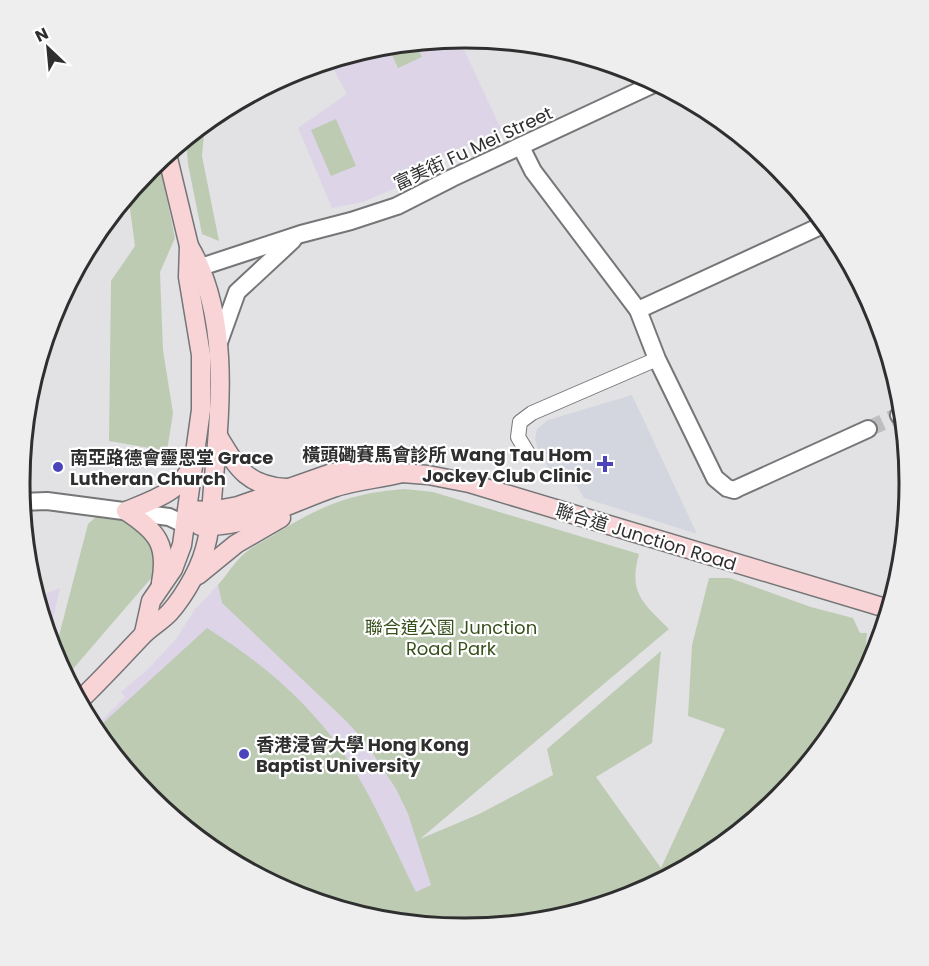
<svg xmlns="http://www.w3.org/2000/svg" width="929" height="966" viewBox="0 0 929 966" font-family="Poppins,'Noto Sans TC',sans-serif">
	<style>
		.built { fill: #d4d6df }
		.education { fill: #ded4e8 }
		.green { fill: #becbb3 }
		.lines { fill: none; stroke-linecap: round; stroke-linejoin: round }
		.tertiary-tunnel { stroke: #bebec1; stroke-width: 16; stroke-dasharray: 16 8; stroke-linecap: butt }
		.minor-casing { stroke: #757678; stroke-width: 16 }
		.tertiary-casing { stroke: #757678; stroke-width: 20 }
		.secondary-casing { stroke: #757678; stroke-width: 21 }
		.minor { stroke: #fff; stroke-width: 14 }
		.tertiary { stroke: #fff; stroke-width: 16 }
		.secondary { stroke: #f8d4d7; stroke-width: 18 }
		.poi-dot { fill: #4b44bb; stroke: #fff; stroke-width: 2 }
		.labels { text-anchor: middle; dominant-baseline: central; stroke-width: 4.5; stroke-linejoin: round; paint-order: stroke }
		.street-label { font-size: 18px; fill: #2f2f30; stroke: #fff }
		.poi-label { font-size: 18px; font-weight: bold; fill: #2f2f30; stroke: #fff; text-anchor: start }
		.park-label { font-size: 18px; fill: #374f1b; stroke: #fff }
		.rim { fill: none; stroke: #2f2f30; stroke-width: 3 }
	</style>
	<rect width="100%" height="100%" fill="#e2e2e5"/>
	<path class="built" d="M632 395 697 534 584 498 577 486 555 480 537 447 535 439 537 429 548 420Z"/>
	<g class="education">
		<path d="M459 39 501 129 423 166 413 177 391 190 363 202 332 208 298 128 347 94 329 61 378 46Z"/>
		<path d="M218 585 222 603 347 722 366 743 396 789 408 814 426 867 513 923 464 928 377 919 294 894 217 853 150 797 94 730 90 722 97 715 101 721 125 697 121 692 147 670 176 639 195 609Z"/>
		<path d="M60 588 49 637 36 597Z"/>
	</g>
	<g class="green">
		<path d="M415 43 422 57 398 68 388 46Z"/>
		<path d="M336 119 356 166 331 176 311 130Z"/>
		<path d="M205 123 202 156 219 241 202 234 188 164 186 139Z"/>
		<path d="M159 161 175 238 160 272 163 350 173 413 167 451 109 441 111 281 135 246 128 194 150 168Z"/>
		<path d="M405 489 433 492 639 554C628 593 643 603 669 629L420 839 479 814 553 775 547 749 661 651 652 743 596 777 661 868 725 729 688 716 692 645 709 578H730L811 607 853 618 860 633H867L866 645 873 658 834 731 779 798 711 853 634 894 551 920 464 928 377 919 294 894 217 853 150 797 115 755 102 724 207 628C261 662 308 701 344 754 373 797 393 846 416 892L431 885 408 814 396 789 366 743 347 722 222 603 218 585C227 575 235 561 245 553 253 546 264 541 272 536 320 506 350 493 405 489Z"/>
		<path d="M118 515 141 526 159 554 153 576 66 677 54 655 88 524 97 516Z"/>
	</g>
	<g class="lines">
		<path class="tertiary-tunnel" d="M868 429 899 415"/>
		<defs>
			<path id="minor" d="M529 455 518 437 520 422 532 413 657 359"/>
			<g id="tertiary">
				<path d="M521 147 533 171 638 310 657 359 715 478 727 488 734 490 738 488 868 429"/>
				<path d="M190 275 201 267 301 234 351 221 397 206 452 178 656 83"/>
				<path d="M638 310 825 224"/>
				<path d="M218 345 237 292 293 240"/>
				<path d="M899 415 903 413"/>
				<path d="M21 502 47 501 169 517 186 525"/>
			</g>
			<g id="secondary">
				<path d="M218 436C237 467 246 486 286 488"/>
				<path d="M188 510 211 511 238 506 332 473 369 466H381L402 473 428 475 469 483 889 609"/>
				<path d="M126 511C151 501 183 491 193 463"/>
				<path d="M126 511C158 532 168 545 161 583"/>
				<path d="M200 526C248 528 289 503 333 488 356 480 379 479 402 473"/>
				<path d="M198 575 236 544 281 518"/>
				<path d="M144 633 151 601 173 569 182 545 201 410V355L188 277 189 246 167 154"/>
				<path d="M79 701C101 680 121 658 142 636 150 627 162 621 170 612 178 603 187 589 193 578 212 543 210 516 214 477 221 403 229 313 189 246"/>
			</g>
		</defs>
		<use href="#minor" class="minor-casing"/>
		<use href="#tertiary" class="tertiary-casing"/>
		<use href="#secondary" class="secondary-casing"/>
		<use href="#minor" class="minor"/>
		<use href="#tertiary" class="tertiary"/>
		<use href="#secondary" class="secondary"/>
	</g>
	<g class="poi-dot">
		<path d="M602 455h6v6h6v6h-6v6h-6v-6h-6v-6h6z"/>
		<circle cx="58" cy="467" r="6"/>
		<circle cx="244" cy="754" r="6"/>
	</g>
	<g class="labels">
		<g class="street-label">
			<text transform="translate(473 148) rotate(-25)">富美街 Fu Mei Street</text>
			<text transform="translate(646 537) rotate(17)">聯合道 Junction Road</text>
		</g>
		<g class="poi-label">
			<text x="592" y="454" text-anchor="end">橫頭磡賽馬會診所 Wang Tau Hom<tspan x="592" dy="21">Jockey Club Clinic</tspan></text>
			<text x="70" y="457">南亞路德會靈恩堂 Grace<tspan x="70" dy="21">Lutheran Church</tspan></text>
			<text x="256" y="744">香港浸會大學 Hong Kong<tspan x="256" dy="21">Baptist University</tspan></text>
		</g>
		<g class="park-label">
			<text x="451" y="627">聯合道公園 Junction<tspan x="451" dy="21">Road Park</tspan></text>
		</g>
	</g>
	<path d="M0 0H929V966H0ZM464 48H465A434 434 0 0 1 899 482V484A434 434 0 0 1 465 918H464A434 434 0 0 1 30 484V482A434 434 0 0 1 464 48Z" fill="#eee" fill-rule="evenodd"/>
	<path class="rim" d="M464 48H465A434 434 0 0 1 899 482V484A434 434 0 0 1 465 918H464A434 434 0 0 1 30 484V482A434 434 0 0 1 464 48Z"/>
	<g transform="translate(48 48) rotate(334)" stroke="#ffffff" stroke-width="4.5" paint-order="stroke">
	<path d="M0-4.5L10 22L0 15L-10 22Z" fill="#2f2f30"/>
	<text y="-9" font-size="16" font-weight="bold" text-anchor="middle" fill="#2f2f30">N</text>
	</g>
</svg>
